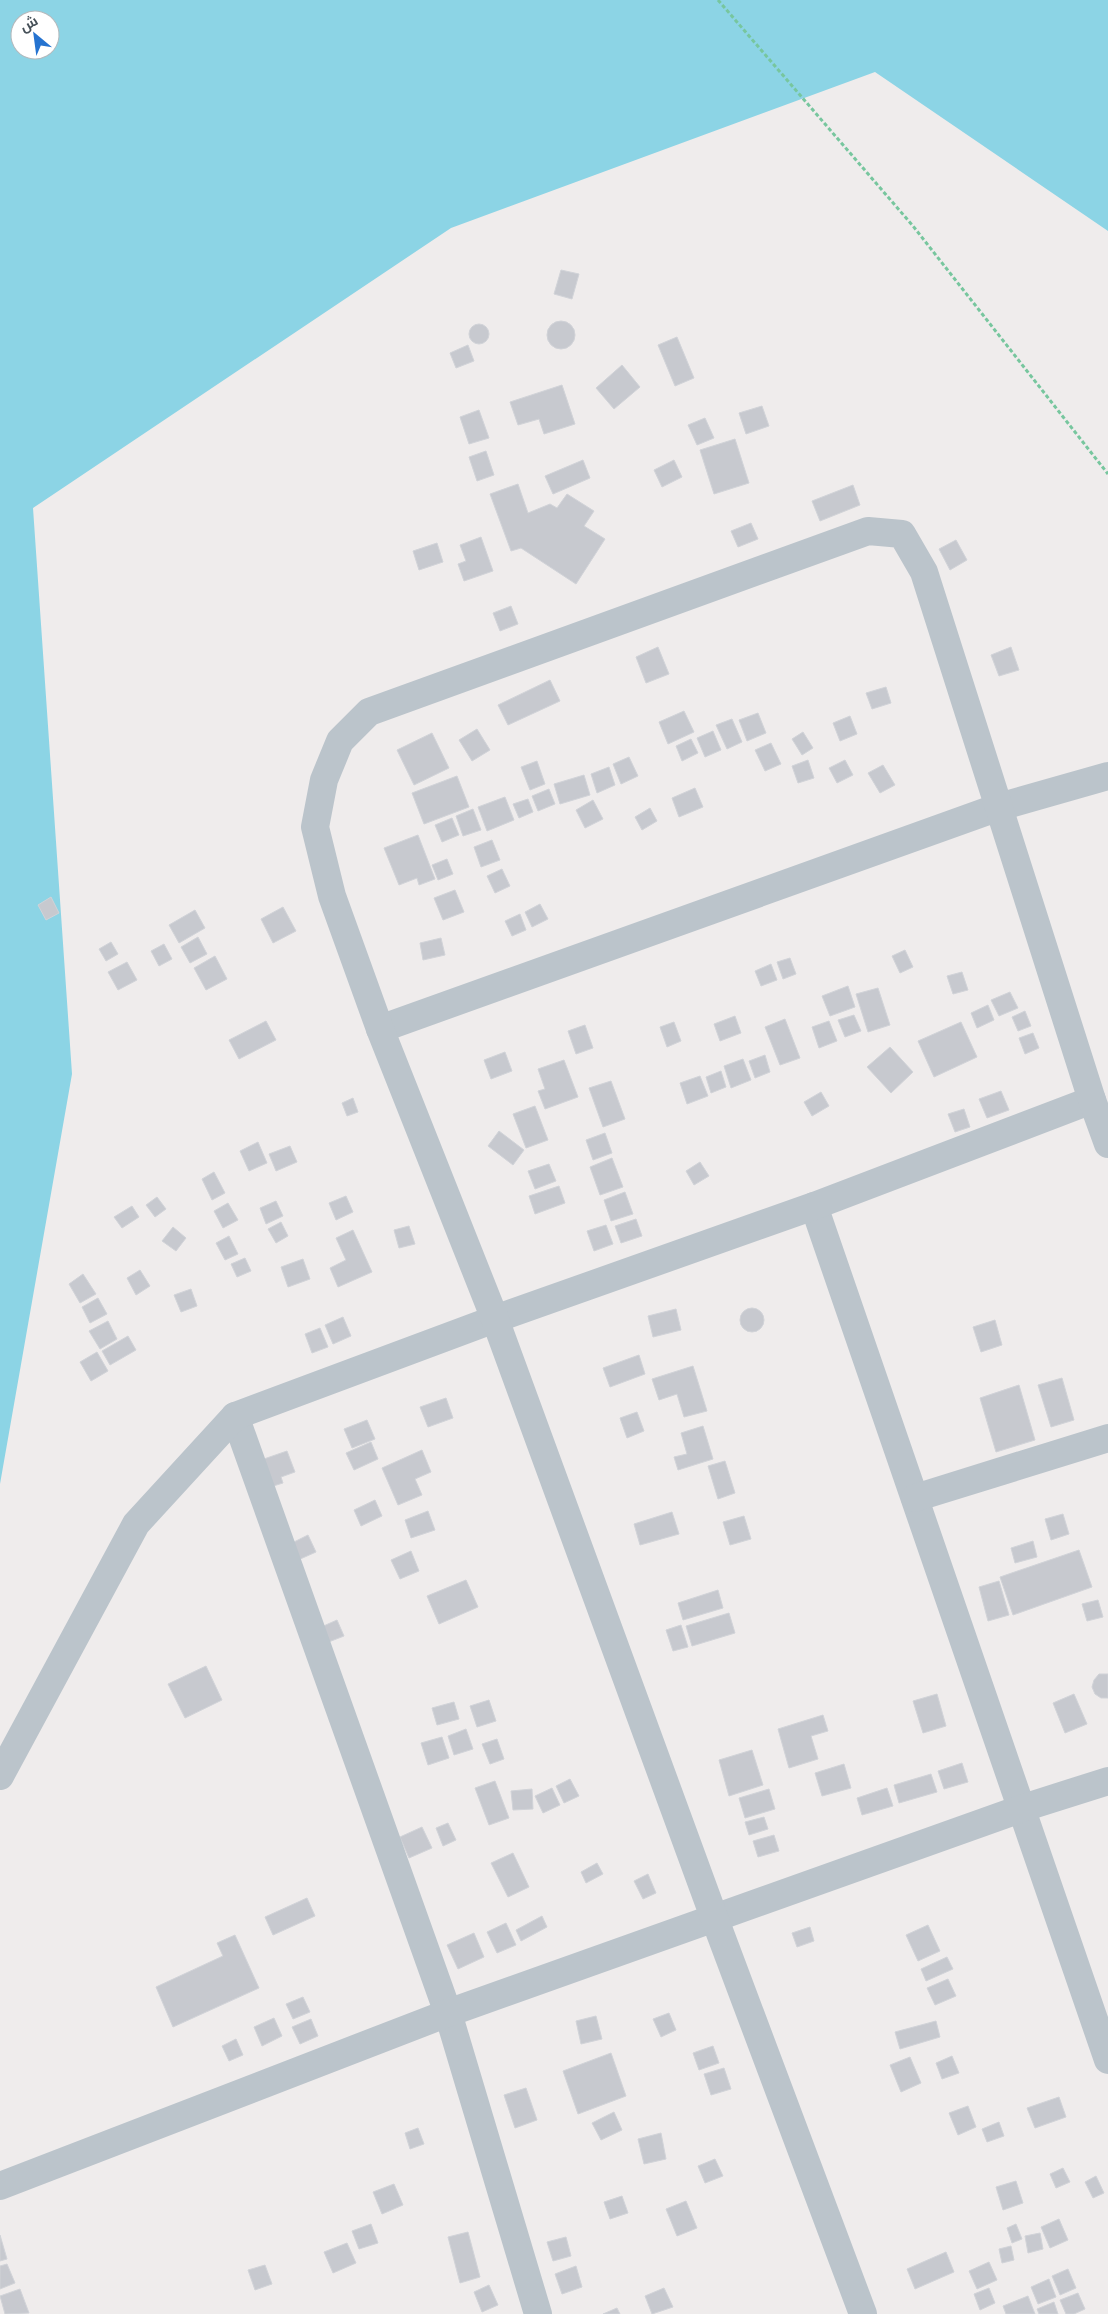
<svg xmlns="http://www.w3.org/2000/svg" width="1108" height="2314" viewBox="0 0 1108 2314" font-family="'Nunito Sans',Cairo,sans-serif">
	<style>
		.water { fill: #8cd4e5; fill-rule: evenodd }
		.building { fill: #c7c9cf; stroke: #d1d3d8 }
		.lines { fill: none; stroke-linecap: round; stroke-linejoin: round }
		.path { stroke: #77c69e; stroke-width: 3; stroke-dasharray: 4 2.5; stroke-linecap: butt }
		.minor { stroke: #bbc4cb; stroke-width: 28 }
	</style>
	<rect width="100%" height="100%" fill="#efecec"/>
	<path class="water" d="M0 0H1108V231L875 72 451 228 33 508 72 1074 0 1484ZM20 20H50V50H20Z"/>
	<g class="building">
		<path d="M561 270 579 274 572 299 554 294Z"/>
		<circle cx="561" cy="335" r="14"/>
		<circle cx="479" cy="334" r="10"/>
		<path d="M677 337 694 378 675 386 658 345Z"/>
		<path d="M468 345 474 361 456 368 450 353Z"/>
		<path d="M622 365 640 387 614 409 596 388Z"/>
		<path d="M562 385 575 424 544 434 539 419 518 425 510 402Z"/>
		<path d="M762 406 769 426 746 434 739 413Z"/>
		<path d="M479 410 489 438 469 444 460 417Z"/>
		<path d="M705 418 714 438 697 445 688 425Z"/>
		<path d="M735 439 749 483 714 494 700 450Z"/>
		<path d="M486 451 494 475 477 481 469 457Z"/>
		<path d="M583 460 590 478 553 494 545 476Z"/>
		<path d="M674 460 682 477 662 487 654 470Z"/>
		<path d="M518 484 528 513 550 504 557 508 567 494 594 511 584 526 605 539 576 584 521 548 511 551 490 494Z"/>
		<path d="M853 485 860 505 820 521 812 501Z"/>
		<path d="M751 523 758 539 738 547 731 531Z"/>
		<path d="M481 537 493 571 464 581 458 564 466 561 460 545Z"/>
		<path d="M956 540 967 560 950 570 939 549Z"/>
		<path d="M437 543 443 562 419 570 413 551Z"/>
		<path d="M511 606 518 624 500 631 493 613Z"/>
		<path d="M658 647 669 674 646 683 636 657Z"/>
		<path d="M1011 647 1019 670 999 676 991 655Z"/>
		<path d="M550 680 560 701 508 725 498 705Z"/>
		<path d="M886 687 891 703 872 709 866 693Z"/>
		<path d="M684 711 694 732 668 744 659 722Z"/>
		<path d="M758 713 766 733 747 741 739 720Z"/>
		<path d="M850 716 857 734 840 741 833 723Z"/>
		<path d="M732 719 742 742 727 749 716 725Z"/>
		<path d="M477 729 490 750 472 761 459 740Z"/>
		<path d="M713 731 721 750 705 757 697 738Z"/>
		<path d="M803 732 813 748 802 755 792 739Z"/>
		<path d="M432 733 449 768 414 785 397 750Z"/>
		<path d="M691 739 698 753 682 761 676 746Z"/>
		<path d="M771 743 781 764 765 771 755 750Z"/>
		<path d="M629 757 638 776 621 784 613 764Z"/>
		<path d="M808 760 814 778 798 783 792 766Z"/>
		<path d="M845 760 853 775 837 783 829 768Z"/>
		<path d="M537 761 545 784 530 790 521 767Z"/>
		<path d="M883 765 895 785 880 793 868 773Z"/>
		<path d="M609 767 615 785 597 793 591 774Z"/>
		<path d="M584 775 590 795 560 804 554 784Z"/>
		<path d="M457 776 469 807 424 824 412 793Z"/>
		<path d="M695 788 703 807 679 817 672 798Z"/>
		<path d="M549 789 555 804 538 811 532 796Z"/>
		<path d="M505 797 514 820 487 831 478 807Z"/>
		<path d="M528 799 533 812 519 818 513 804Z"/>
		<path d="M593 800 603 819 585 828 576 810Z"/>
		<path d="M650 808 657 821 642 830 635 817Z"/>
		<path d="M473 809 481 830 463 836 456 816Z"/>
		<path d="M452 818 459 835 442 842 435 825Z"/>
		<path d="M418 835 435 879 419 885 417 878 399 885 384 848Z"/>
		<path d="M492 840 500 860 481 867 474 847Z"/>
		<path d="M447 859 453 874 438 880 432 865Z"/>
		<path d="M502 869 510 886 495 893 487 876Z"/>
		<path d="M455 890 464 912 443 920 434 898Z"/>
		<path d="M51 897 59 913 46 920 38 905Z"/>
		<path d="M540 904 548 919 532 927 525 912Z"/>
		<path d="M283 907 296 931 273 943 261 919Z"/>
		<path d="M195 910 205 928 179 943 169 925Z"/>
		<path d="M520 914 526 930 512 936 505 921Z"/>
		<path d="M198 937 207 954 190 963 181 947Z"/>
		<path d="M441 938 445 955 423 960 420 943Z"/>
		<path d="M111 942 118 954 106 961 99 949Z"/>
		<path d="M164 944 172 959 159 966 151 951Z"/>
		<path d="M905 950 913 967 900 973 892 956Z"/>
		<path d="M215 956 227 979 206 990 194 968Z"/>
		<path d="M790 958 796 974 783 979 777 962Z"/>
		<path d="M127 962 137 980 118 990 108 972Z"/>
		<path d="M771 964 777 980 761 986 755 971Z"/>
		<path d="M962 972 968 990 953 994 947 976Z"/>
		<path d="M848 986 855 1007 830 1016 822 996Z"/>
		<path d="M878 988 890 1025 868 1032 856 994Z"/>
		<path d="M1010 992 1018 1008 999 1016 991 1000Z"/>
		<path d="M988 1005 994 1020 977 1028 971 1013Z"/>
		<path d="M1025 1011 1031 1026 1018 1031 1012 1017Z"/>
		<path d="M854 1015 861 1031 845 1037 838 1020Z"/>
		<path d="M735 1016 741 1033 720 1041 714 1024Z"/>
		<path d="M785 1019 800 1058 780 1065 765 1027Z"/>
		<path d="M266 1021 276 1040 239 1059 229 1040Z"/>
		<path d="M829 1021 837 1041 819 1048 812 1027Z"/>
		<path d="M674 1022 681 1041 667 1047 660 1027Z"/>
		<path d="M961 1022 977 1057 934 1077 918 1041Z"/>
		<path d="M585 1025 593 1048 576 1054 568 1031Z"/>
		<path d="M1033 1033 1039 1048 1025 1054 1019 1038Z"/>
		<path d="M890 1047 913 1072 891 1093 867 1067Z"/>
		<path d="M505 1052 512 1071 491 1079 484 1060Z"/>
		<path d="M765 1055 770 1072 755 1078 749 1061Z"/>
		<path d="M743 1059 751 1080 731 1088 724 1066Z"/>
		<path d="M564 1060 578 1097 545 1109 538 1091 545 1089 538 1069Z"/>
		<path d="M721 1071 726 1087 711 1093 706 1077Z"/>
		<path d="M700 1076 708 1096 687 1104 680 1083Z"/>
		<path d="M611 1081 625 1119 603 1127 589 1088Z"/>
		<path d="M1001 1091 1009 1110 987 1118 979 1099Z"/>
		<path d="M821 1092 829 1106 812 1116 804 1102Z"/>
		<path d="M353 1098 358 1112 347 1116 342 1103Z"/>
		<path d="M535 1106 548 1140 526 1148 513 1114Z"/>
		<path d="M964 1109 970 1127 955 1132 948 1114Z"/>
		<path d="M499 1131 524 1150 513 1165 488 1146Z"/>
		<path d="M605 1133 612 1153 593 1160 586 1140Z"/>
		<path d="M258 1142 267 1163 249 1171 240 1151Z"/>
		<path d="M290 1146 297 1162 276 1171 269 1154Z"/>
		<path d="M612 1158 623 1187 600 1195 590 1167Z"/>
		<path d="M700 1162 709 1176 694 1185 686 1171Z"/>
		<path d="M549 1164 556 1181 535 1189 528 1171Z"/>
		<path d="M214 1172 225 1193 212 1200 202 1179Z"/>
		<path d="M559 1186 565 1203 535 1214 529 1196Z"/>
		<path d="M625 1192 633 1214 611 1221 604 1200Z"/>
		<path d="M346 1196 353 1212 336 1220 329 1203Z"/>
		<path d="M157 1197 166 1209 155 1217 146 1205Z"/>
		<path d="M276 1201 283 1216 266 1224 260 1208Z"/>
		<path d="M228 1203 238 1220 223 1228 214 1211Z"/>
		<path d="M132 1206 139 1217 122 1228 114 1217Z"/>
		<path d="M636 1219 642 1236 621 1243 615 1226Z"/>
		<path d="M281 1222 288 1236 276 1243 268 1229Z"/>
		<path d="M606 1225 613 1244 594 1251 587 1231Z"/>
		<path d="M409 1226 415 1244 399 1248 394 1230Z"/>
		<path d="M173 1227 186 1238 176 1251 162 1241Z"/>
		<path d="M353 1230 372 1272 338 1287 330 1268 346 1260 336 1238Z"/>
		<path d="M229 1236 238 1254 225 1260 216 1243Z"/>
		<path d="M245 1258 251 1271 237 1277 231 1264Z"/>
		<path d="M303 1259 310 1279 288 1287 281 1267Z"/>
		<path d="M140 1270 150 1286 136 1295 127 1278Z"/>
		<path d="M83 1274 96 1294 80 1303 69 1284Z"/>
		<path d="M191 1289 197 1306 181 1312 174 1295Z"/>
		<path d="M98 1298 107 1314 90 1323 82 1307Z"/>
		<circle cx="752" cy="1320" r="12"/>
		<path d="M676 1309 681 1330 653 1337 648 1316Z"/>
		<path d="M343 1317 351 1336 333 1344 325 1325Z"/>
		<path d="M995 1320 1002 1345 981 1352 973 1327Z"/>
		<path d="M108 1321 117 1339 100 1349 89 1331Z"/>
		<path d="M320 1328 328 1347 312 1353 305 1334Z"/>
		<path d="M128 1336 136 1350 110 1365 102 1351Z"/>
		<path d="M97 1352 108 1371 91 1381 80 1362Z"/>
		<path d="M639 1355 645 1374 610 1387 603 1368Z"/>
		<path d="M693 1366 707 1411 684 1417 677 1394 659 1400 652 1379Z"/>
		<path d="M1062 1378 1074 1420 1051 1427 1038 1385Z"/>
		<path d="M1019 1385 1035 1440 996 1452 980 1398Z"/>
		<path d="M446 1398 453 1418 428 1427 420 1407Z"/>
		<path d="M637 1412 644 1431 627 1438 620 1418Z"/>
		<path d="M367 1420 375 1439 352 1448 344 1429Z"/>
		<path d="M703 1426 713 1459 678 1470 674 1457 687 1454 681 1433Z"/>
		<path d="M371 1442 378 1459 354 1470 346 1453Z"/>
		<path d="M422 1450 431 1472 415 1479 422 1495 398 1505 382 1468Z"/>
		<path d="M287 1451 295 1472 281 1477 283 1483 270 1487 261 1460Z"/>
		<path d="M725 1461 735 1493 718 1499 708 1466Z"/>
		<path d="M375 1500 382 1516 361 1526 354 1510Z"/>
		<path d="M428 1511 435 1530 411 1538 405 1520Z"/>
		<path d="M672 1512 679 1534 640 1545 634 1524Z"/>
		<path d="M1063 1514 1069 1534 1051 1540 1045 1519Z"/>
		<path d="M744 1516 751 1539 730 1545 723 1522Z"/>
		<path d="M308 1535 316 1552 298 1560 290 1544Z"/>
		<path d="M1033 1541 1037 1557 1015 1563 1011 1548Z"/>
		<path d="M1079 1550 1092 1587 1013 1615 1000 1577Z"/>
		<path d="M411 1551 419 1571 400 1579 391 1560Z"/>
		<path d="M466 1580 478 1607 439 1624 427 1596Z"/>
		<path d="M999 1581 1009 1615 988 1621 979 1587Z"/>
		<path d="M718 1590 723 1608 683 1620 678 1603Z"/>
		<path d="M1098 1600 1103 1617 1087 1621 1082 1604Z"/>
		<path d="M729 1613 735 1633 692 1646 686 1626Z"/>
		<path d="M337 1620 344 1636 326 1643 319 1628Z"/>
		<path d="M681 1625 688 1647 673 1651 666 1630Z"/>
		<path d="M206 1666 222 1700 185 1718 168 1684Z"/>
		<path d="M1099 1674H1108V1698H1101L1095 1694 1092 1687 1094 1680Z"/>
		<path d="M937 1694 946 1726 923 1733 913 1701Z"/>
		<path d="M1074 1694 1087 1724 1065 1733 1053 1703Z"/>
		<path d="M489 1700 496 1721 477 1727 470 1706Z"/>
		<path d="M454 1702 459 1719 437 1725 432 1708Z"/>
		<path d="M823 1715 828 1731 811 1736 818 1759 789 1768 778 1729Z"/>
		<path d="M466 1729 473 1749 454 1755 448 1736Z"/>
		<path d="M442 1737 449 1758 428 1765 421 1743Z"/>
		<path d="M497 1739 504 1759 490 1764 482 1744Z"/>
		<path d="M752 1750 763 1785 729 1796 719 1760Z"/>
		<path d="M962 1763 968 1782 944 1789 938 1771Z"/>
		<path d="M844 1764 851 1788 822 1796 815 1773Z"/>
		<path d="M931 1774 937 1792 899 1803 894 1785Z"/>
		<path d="M570 1779 579 1796 564 1803 556 1786Z"/>
		<path d="M495 1781 509 1818 489 1825 475 1788Z"/>
		<path d="M552 1788 560 1805 543 1813 535 1796Z"/>
		<path d="M887 1788 893 1806 862 1815 857 1798Z"/>
		<path d="M532 1789 533 1809 513 1810 511 1791Z"/>
		<path d="M769 1789 775 1809 745 1818 739 1798Z"/>
		<path d="M764 1817 768 1829 749 1835 745 1822Z"/>
		<path d="M448 1823 456 1840 443 1846 436 1828Z"/>
		<path d="M422 1827 432 1848 409 1858 400 1837Z"/>
		<path d="M774 1835 779 1851 758 1857 753 1841Z"/>
		<path d="M513 1853 529 1887 508 1897 491 1863Z"/>
		<path d="M597 1863 603 1874 586 1883 581 1872Z"/>
		<path d="M648 1874 656 1893 643 1899 634 1881Z"/>
		<path d="M307 1898 315 1916 273 1935 265 1917Z"/>
		<path d="M542 1916 547 1927 521 1941 516 1930Z"/>
		<path d="M506 1923 516 1945 497 1953 487 1932Z"/>
		<path d="M928 1925 940 1951 918 1961 906 1935Z"/>
		<path d="M810 1927 814 1941 797 1947 792 1933Z"/>
		<path d="M474 1933 484 1957 458 1969 447 1945Z"/>
		<path d="M235 1935 259 1988 173 2027 156 1987 223 1956 217 1943Z"/>
		<path d="M947 1957 953 1969 926 1981 921 1969Z"/>
		<path d="M948 1979 956 1996 935 2005 927 1988Z"/>
		<path d="M303 1997 310 2012 293 2019 286 2004Z"/>
		<path d="M669 2013 676 2030 661 2037 653 2019Z"/>
		<path d="M596 2016 602 2039 581 2044 576 2021Z"/>
		<path d="M274 2018 282 2036 262 2046 254 2027Z"/>
		<path d="M311 2019 318 2036 300 2044 292 2027Z"/>
		<path d="M936 2021 940 2037 900 2049 895 2032Z"/>
		<path d="M236 2039 243 2055 229 2061 222 2046Z"/>
		<path d="M713 2046 719 2063 699 2070 693 2053Z"/>
		<path d="M611 2053 626 2096 578 2114 563 2071Z"/>
		<path d="M952 2056 959 2073 942 2079 936 2063Z"/>
		<path d="M910 2057 921 2083 901 2092 890 2065Z"/>
		<path d="M724 2068 731 2089 711 2095 704 2074Z"/>
		<path d="M526 2088 537 2120 515 2128 504 2095Z"/>
		<path d="M1059 2097 1066 2117 1035 2128 1027 2108Z"/>
		<path d="M968 2106 976 2127 958 2135 949 2113Z"/>
		<path d="M614 2112 622 2130 601 2140 592 2123Z"/>
		<path d="M999 2122 1004 2136 987 2142 982 2129Z"/>
		<path d="M418 2128 424 2144 410 2149 405 2133Z"/>
		<path d="M661 2133 666 2159 644 2164 638 2139Z"/>
		<path d="M715 2159 723 2176 705 2183 698 2166Z"/>
		<path d="M1063 2168 1070 2182 1056 2188 1050 2174Z"/>
		<path d="M1096 2176 1104 2193 1093 2198 1085 2182Z"/>
		<path d="M1016 2181 1023 2203 1003 2210 996 2187Z"/>
		<path d="M394 2184 403 2205 382 2214 373 2192Z"/>
		<path d="M622 2196 628 2213 610 2219 604 2202Z"/>
		<path d="M686 2201 697 2228 677 2236 666 2209Z"/>
		<path d="M1059 2219 1068 2240 1050 2248 1041 2227Z"/>
		<path d="M371 2224 378 2243 359 2249 352 2231Z"/>
		<path d="M1016 2224 1022 2239 1012 2243 1007 2228Z"/>
		<path d="M468 2232 480 2277 460 2283 448 2237Z"/>
		<path d="M1040 2233 1043 2249 1028 2253 1025 2236Z"/>
		<path d="M0 2235 7 2259 0 2261Z"/>
		<path d="M566 2237 571 2256 553 2261 547 2242Z"/>
		<path d="M347 2243 356 2263 333 2273 324 2252Z"/>
		<path d="M1011 2246 1014 2260 1002 2263 999 2249Z"/>
		<path d="M946 2252 954 2272 915 2289 907 2269Z"/>
		<path d="M989 2262 997 2280 977 2289 969 2271Z"/>
		<path d="M7 2264 15 2283 0 2289V2266Z"/>
		<path d="M265 2265 272 2284 255 2290 248 2270Z"/>
		<path d="M576 2266 582 2287 562 2294 555 2274Z"/>
		<path d="M1068 2269 1076 2288 1060 2295 1052 2276Z"/>
		<path d="M1049 2279 1056 2297 1038 2304 1031 2287Z"/>
		<path d="M489 2285 498 2305 482 2312 474 2292Z"/>
		<path d="M664 2288 673 2307 652 2314 645 2296Z"/>
		<path d="M989 2288 995 2303 980 2310 974 2294Z"/>
		<path d="M20 2289 29 2313 5 2314 0 2296Z"/>
		<path d="M1078 2293 1085 2309 1074 2314H1066L1060 2300Z"/>
		<path d="M1028 2296 1035 2314H1006L1003 2306Z"/>
		<path d="M1054 2302 1058 2314H1039L1037 2309Z"/>
		<path d="M617 2308 620 2314H603Z"/>
	</g>
	<g class="lines">
		<path class="path" d="M718 0 913 226 1108 474"/>
		<g class="minor">
			<path d="M380 1029 999 807 1108 776"/>
			<path d="M814 1206 1108 2060"/>
			<path d="M235 1416 448 2013 538 2314"/>
			<path d="M915 1498 1108 1438"/>
			<path d="M0 1776 136 1524 235 1416 495 1319 814 1206 1092 1100"/>
			<path d="M0 2186 448 2013 1023 1808 1108 1781"/>
			<path d="M863 2314 714 1917 495 1319 380 1029 332 896 315 827 324 780 340 741 369 712 868 531 902 534 924 572 1092 1100 1108 1144"/>
		</g>
	</g>
	<g transform="translate(35 35) rotate(331)"><circle r="24" fill="#ffffff" stroke="#b5b9bc"/>
	<path d="M0-4L9 19L0 12L-9 19Z" fill="#2573d0"/>
	<text y="-8" font-size="14" font-weight="bold" text-anchor="middle" fill="#465058">ش</text>
	</g>
</svg>
